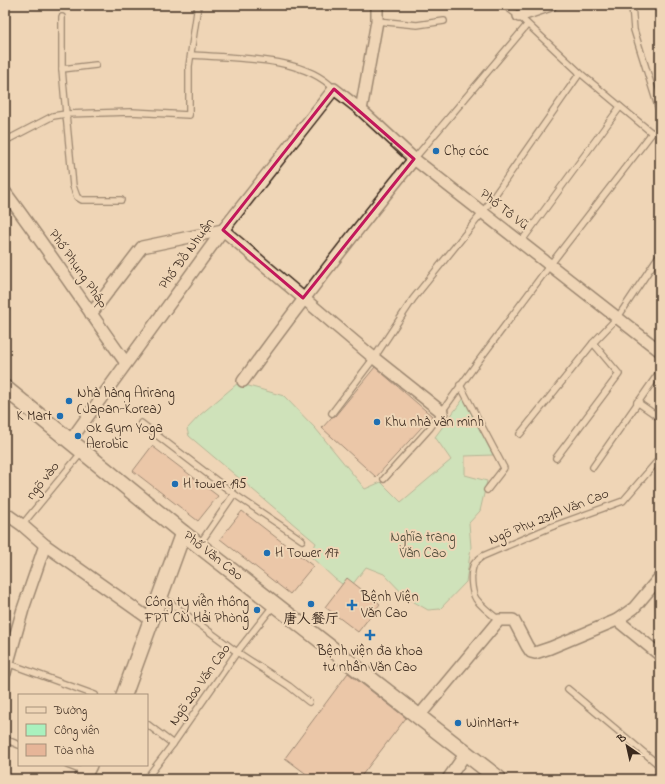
<svg xmlns="http://www.w3.org/2000/svg" width="665" height="784" viewBox="0 0 665 784" font-family="'Indie Flower','LXGW WenKai TC',sans-serif">
	<style>
		.green { fill: #a9f1be; stroke: #728e6e }
		.building { fill: #e6b598; stroke: #3b2a1e }
		.lines { fill: none; stroke-linecap: round; stroke-linejoin: round }
		.lane-casing { stroke: #3b2a1e; stroke-width: 8 }
		.street-casing { stroke: #3b2a1e; stroke-width: 14 }
		.secondary-casing { stroke: #3b2a1e; stroke-width: 18 }
		.lane { stroke: #efd6b7; stroke-width: 5.5 }
		.street { stroke: #efd6b7; stroke-width: 11 }
		.secondary { stroke: #efd6b7; stroke-width: 15 }
		.marked { fill: none; stroke: #c2185b; stroke-width: 3; stroke-linejoin: round }
		.poi-dot { fill: #1f6fb2; stroke: #efd6b7; stroke-width: 1.5 }
		.labels { text-anchor: middle; dominant-baseline: central; stroke-width: 4; stroke-linejoin: round; paint-order: stroke }
		.poi-label { font-size: 14px; fill: #3b2a1e; stroke: #efd6b7; text-anchor: start }
		.street-label { font-size: 14px; fill: #3b2a1e; stroke: #efd6b7 }
		.park-label { font-size: 14px; fill: #4c4836; stroke: #efd6b7 }
	</style>
	<rect width="100%" height="100%" fill="#efd6b7"/>
	<filter id="ink" filterUnits="userSpaceOnUse"><feTurbulence type="fractalNoise" baseFrequency=".025" numOctaves="2"/><feDisplacementMap in="SourceGraphic" scale="8" xChannelSelector="R" yChannelSelector="G"/><feConvolveMatrix kernelMatrix="1 2 1 2 8 2 1 2 1" color-interpolation-filters="sRGB"/></filter>
	<g filter="url(#ink)">
		<path class="green" d="M238 383 284 396 316 429 365 489 381 482 401 502 451 460 435 437 464 398 493 455 465 456V475L487 481 480 511 469 523 471 547 466 582 440 609 428 610 407 598 384 574 366 567 349 589 335 579 310 556 316 543 189 436 187 429 200 415Z"/>
		<g class="building">
			<path d="M375 367 432 416 376 477 322 428 332 417 335 416Z"/>
			<path d="M152 446 218 496 198 521 133 471Z"/>
			<path d="M242 511 313 566 290 594 220 539Z"/>
			<path d="M347 578 380 604 358 632 325 607Z"/>
			<path d="M348 673 406 718 359 779H313L285 758Z"/>
		</g>
		<g class="lines">
			<defs>
				<g id="lane">
					<path d="M504 5 519 16 580 73 652 133"/>
					<path d="M632 5 634 30 660 113"/>
					<path d="M62 17V69L66 114 131 112 189 115V66L198 5"/>
					<path d="M377 21 417 25 444 21"/>
					<path d="M191 55C233 58 304 56 334 89"/>
					<path d="M62 69 96 65"/>
					<path d="M5 141 53 116 66 114 73 186 77 197 82 200H121"/>
					<path d="M414 159 527 25"/>
					<path d="M521 242 620 107"/>
					<path d="M5 307 6 308"/>
					<path d="M460 385 504 468 487 490"/>
					<path d="M637 402 660 418"/>
					<path d="M332 413 374 358 413 299 483 212 580 73"/>
					<path d="M141 423 234 494 199 545"/>
					<path d="M520 434 593 343"/>
					<path d="M556 458 619 374 593 343 618 317 660 254"/>
					<path d="M593 467 660 371"/>
					<path d="M384 479 430 428 477 363 550 265 652 133 660 130"/>
					<path d="M234 494 302 540"/>
					<path d="M22 525 82 452"/>
					<path d="M161 596 237 652 289 686 309 702"/>
					<path d="M499 620C491 614 482 607 476 599 471 591 470 573 474 564 476 561 480 558 483 556L551 527 623 501 660 458"/>
					<path d="M7 663 95 695"/>
					<path d="M568 689 660 766"/>
					<path d="M147 724 173 744"/>
					<path d="M5 739 19 745"/>
					<path d="M67 765 85 772"/>
					<path d="M146 779 173 744 237 652 274 605"/>
				</g>
				<g id="street">
					<path d="M519 16 551 5"/>
					<path d="M361 110 377 21V5"/>
					<path d="M5 192C47 248 85 306 126 363"/>
					<path d="M91 314 142 247 223 230 374 358 442 412"/>
					<path d="M243 381C298 305 355 232 414 159"/>
					<path d="M70 441 223 230 334 89 361 110 414 159 660 351"/>
					<path d="M5 513 22 525 45 545 151 620"/>
					<path d="M617 620 660 655"/>
					<path d="M5 673 23 609 45 545"/>
					<path d="M419 716 499 620H513L514 621 527 646 531 652 535 653 550 648 617 620 634 608 660 577"/>
					<path d="M448 779 466 753"/>
				</g>
				<g id="secondary">
					<path d="M5 388 183 533 499 779"/>
					<path d="M124 695 183 533"/>
					<path d="M82 779 89 765"/>
				</g>
			</defs>
			<use href="#lane" class="lane-casing"/>
			<use href="#street" class="street-casing"/>
			<use href="#secondary" class="secondary-casing"/>
			<use href="#lane" class="lane"/>
			<use href="#street" class="street"/>
			<use href="#secondary" class="secondary"/>
		</g>
	</g>
	<path d="M0 0H665V784H0ZM334 89 414 159 303 298 223 230Z" fill="#efd6b7" fill-opacity=".55" fill-rule="evenodd"/>
	<path class="marked" d="M334 89 414 159 303 298 223 230Z"/>
	<g class="poi-dot">
		<circle cx="436" cy="151" r="4"/>
		<circle cx="69" cy="401" r="4"/>
		<circle cx="60" cy="416" r="4"/>
		<circle cx="377" cy="422" r="4"/>
		<circle cx="78" cy="436" r="4"/>
		<circle cx="175" cy="484" r="4"/>
		<circle cx="267" cy="553" r="4"/>
		<circle cx="311" cy="604" r="4"/>
		<path d="M350 599h4v4h4v4h-4v4h-4v-4h-4v-4h4z"/>
		<circle cx="257" cy="610" r="4"/>
		<path d="M368 629h4v4h4v4h-4v4h-4v-4h-4v-4h4z"/>
		<circle cx="458" cy="723" r="4"/>
	</g>
	<g class="labels">
		<g class="poi-label">
			<text x="444" y="151">Chợ cóc</text>
			<text x="77" y="393">Nhà hàng Arirang<tspan x="77" dy="16">(Japan-Korea)</tspan></text>
			<text x="52" y="416" text-anchor="end">K Mart</text>
			<text x="385" y="422">Khu nhà văn minh</text>
			<text x="86" y="428">Ok Gym Yoga<tspan x="86" dy="16">Aerobic</tspan></text>
			<text x="183" y="484">H tower 195</text>
			<text x="275" y="553">H Tower 197</text>
			<text x="361" y="597">Bệnh Viện<tspan x="361" dy="16">Văn Cao</tspan></text>
			<text x="249" y="602" text-anchor="end">Công ty viễn thông<tspan x="249" dy="16">FPT CN Hải Phòng</tspan></text>
			<text x="311" y="619" text-anchor="middle">唐人餐厅</text>
			<text x="370" y="651" text-anchor="middle">Bệnh viện đa khoa<tspan x="370" dy="16">tư nhân Văn Cao</tspan></text>
			<text x="466" y="723">WinMart+</text>
		</g>
		<g class="street-label">
			<text transform="translate(504 210) rotate(38)">Phố Tô Vũ</text>
			<text transform="translate(187 254) rotate(-54)">Phố Đỗ Nhuận</text>
			<text transform="translate(78 269) rotate(55)">Phố Phụng Pháp</text>
			<text transform="translate(43 481) rotate(-51)">ngõ vào</text>
			<text transform="translate(549 517) rotate(-22)">Ngõ Phụ 231A Văn Cao</text>
			<text transform="translate(213 556) rotate(38)">Phố Văn Cao</text>
			<text transform="translate(200 685) rotate(-55)">Ngõ 200 Văn Cao</text>
		</g>
		<g class="park-label">
			<text x="423" y="537">Nghĩa trang<tspan x="423" dy="16">Văn Cao</tspan></text>
		</g>
	</g>
	<rect width="665" height="784" fill="none" stroke="#efd6b7" stroke-width="20"/>
	<rect x="10" y="10" width="645" height="764" fill="none" stroke="#3b2a1e" stroke-width="1.5" filter="url(#ink)"/>
	<rect x="18" y="694" width="130" height="72" fill="#efd6b7" stroke="#a7917a"/>
	<rect x="26" y="707" width="20" height="6" fill="#efd6b7" stroke="#a7917a"/>
	<text x="54" y="714" font-size="12" fill="#3b2a1e">Đường</text>
	<rect x="26" y="724" width="20" height="12" fill="#a9f1be" stroke="#a7917a"/>
	<text x="54" y="734" font-size="12" fill="#3b2a1e">Công viên</text>
	<rect x="26" y="744" width="20" height="12" fill="#e6b598" stroke="#a7917a"/>
	<text x="54" y="754" font-size="12" fill="#3b2a1e">Tòa nhà</text>
	<g transform="translate(627 746) rotate(326)" stroke="#efd6b7" stroke-width="3" paint-order="stroke">
	<path d="M0-3L7 15L0 10L-7 15Z" fill="#3b2a1e"/>
	<text y="-6" font-size="11" font-weight="bold" text-anchor="middle" fill="#3b2a1e">B</text>
	</g>
</svg>
